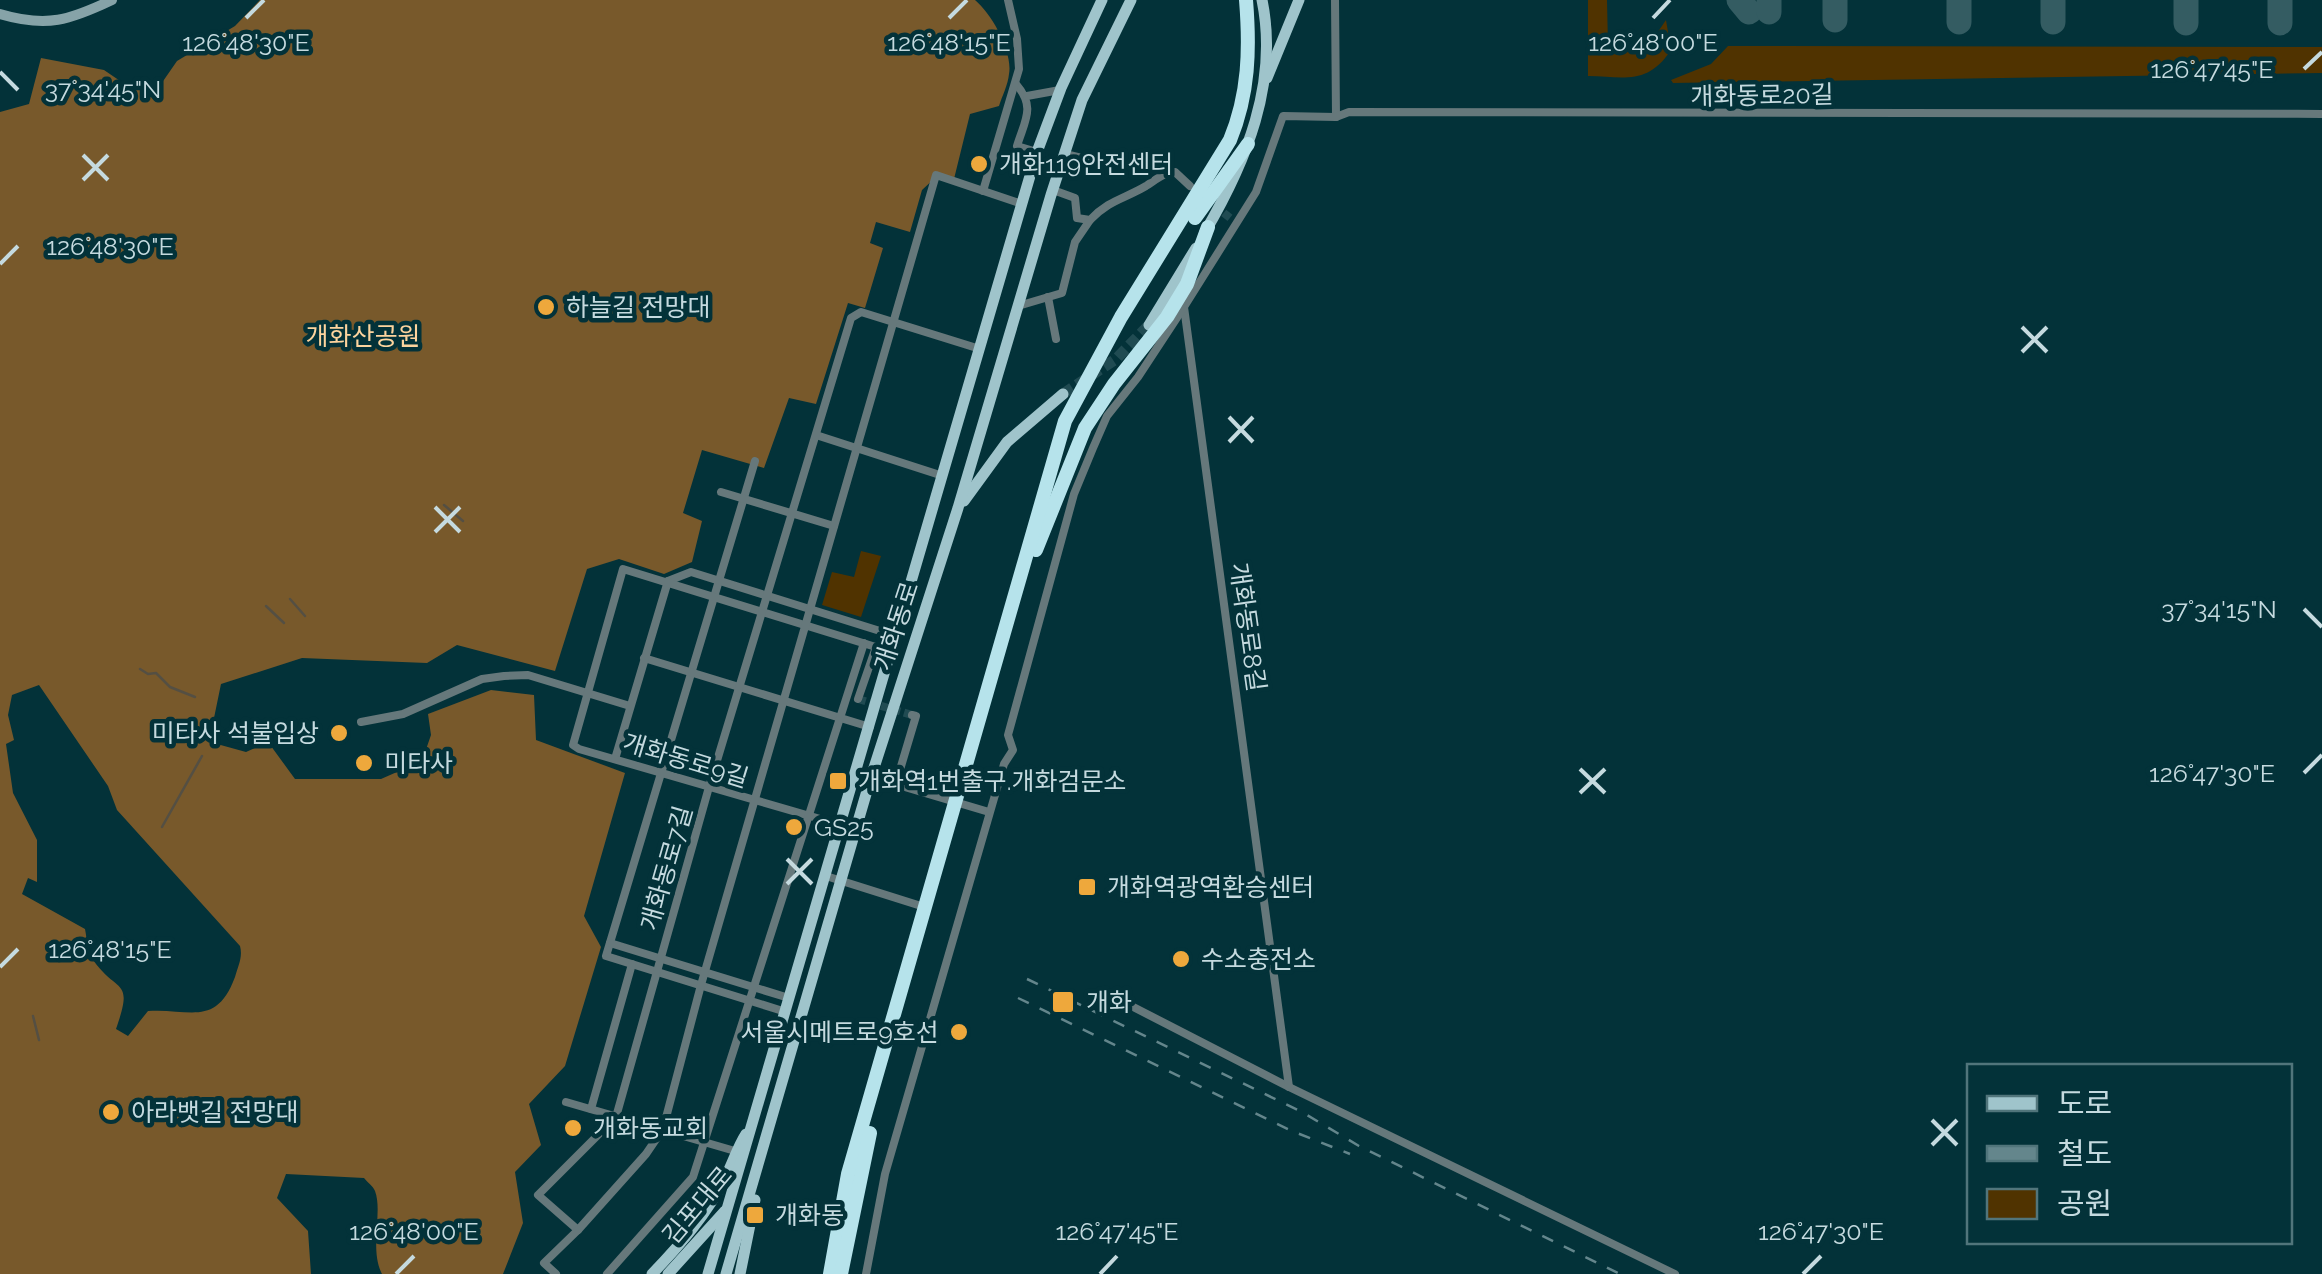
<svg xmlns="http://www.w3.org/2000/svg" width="2322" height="1274" viewBox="0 0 2322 1274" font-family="Raleway,'Noto Sans KR',sans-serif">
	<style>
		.green { fill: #503300 }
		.forest { fill: #78592b; fill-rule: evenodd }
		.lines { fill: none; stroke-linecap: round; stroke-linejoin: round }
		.stream { stroke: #544f43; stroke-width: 2.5 }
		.taxiway { stroke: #345c62; stroke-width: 25 }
		.street-tunnel { stroke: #204b52; stroke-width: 8; stroke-dasharray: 8 4; stroke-linecap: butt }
		.primary-tunnel { stroke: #204b52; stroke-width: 11; stroke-dasharray: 11 5.5; stroke-linecap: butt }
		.street { stroke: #66787b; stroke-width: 8 }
		.secondary { stroke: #86a3a8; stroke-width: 10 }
		.primary { stroke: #9fc4cb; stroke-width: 11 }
		.highway { stroke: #b6e3eb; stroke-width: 14 }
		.rail { stroke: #64868c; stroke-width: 2.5; stroke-dasharray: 12 12; stroke-linecap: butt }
		.ticks { fill: none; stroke: #c5dadf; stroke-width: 4 }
		.poi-dot { fill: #eea83c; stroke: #033239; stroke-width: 4 }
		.labels { text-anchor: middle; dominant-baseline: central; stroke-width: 9; stroke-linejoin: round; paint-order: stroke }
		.street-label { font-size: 25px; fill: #c5dadf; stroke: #033239 }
		.poi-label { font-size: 25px; fill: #c5dadf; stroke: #033239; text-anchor: start }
		.park-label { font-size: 25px; fill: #fdd49e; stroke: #033239 }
		.ticks-label { font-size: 25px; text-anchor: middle; fill: #c5dadf; stroke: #033239; stroke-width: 9; stroke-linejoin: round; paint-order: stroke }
	</style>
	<rect width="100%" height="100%" fill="#033239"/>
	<g class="green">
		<path d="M1588 0H1607L1608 46 1649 45 1666 20 1671 50C1648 85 1625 77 1588 76Z"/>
		<path d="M1728 46 2322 47V73L1673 83 1671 80 1711 64Z"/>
		<path d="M861 551 881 556 861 617 822 605 832 572 854 577Z"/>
	</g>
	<path class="forest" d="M260 0H975C992 14 1013 52 1009 74 1008 85 1002 96 999 106L970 114 954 179 936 177 922 190 910 232 876 222 870 243 883 248 865 308 848 303 816 404 789 398 764 468 702 450 683 513 702 521 692 562 664 574 619 559 587 569 555 671 457 645 427 663 302 658 221 684 214 718 217 744 246 752 268 742 295 779H381L422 761 431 735 428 714 491 690 534 695 536 740 625 773 584 916 601 947 565 1066 529 1104 541 1145 515 1172 523 1223 503 1274H382C369 1249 383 1212 375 1191 373 1186 368 1183 364 1178L286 1174 277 1198 308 1231 311 1274H0V112L29 104 41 58 104 70 126 85 159 87 177 61 235 26ZM39 685 108 786 117 810 240 946C243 957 238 966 235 977 216 1028 189 1008 148 1011L128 1036 116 1029C134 977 118 995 93 960 87 953 87 938 85 929L22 894 28 878 37 882V840L13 793 6 744 14 740 8 715 12 695Z"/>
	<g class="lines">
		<g class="stream">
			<path d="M444 505 463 521"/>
			<path d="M290 599 305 616"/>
			<path d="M266 606 284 623"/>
			<path d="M140 669 148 674 156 673 170 687 195 697"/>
			<path d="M162 827 202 756"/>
			<path d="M33 1016 39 1040"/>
		</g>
		<g class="taxiway">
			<path d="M1739 0 1749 12"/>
			<path d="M1769 12V0"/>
			<path d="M1835 20V0"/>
			<path d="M1959 22V0"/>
			<path d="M2053 22V0"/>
			<path d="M2186 23V0"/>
			<path d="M2280 23V0"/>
		</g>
		<g class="street-tunnel">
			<path d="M1205 198 1230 218"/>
			<path d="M858 699 912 715"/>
		</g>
		<path class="primary-tunnel" d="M1063 394 1116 359 1149 325"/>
		<g class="street">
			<path d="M1335 0 1336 117"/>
			<path d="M1016 84C1036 107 1025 120 1017 146L1037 152"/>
			<path d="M1027 96 1060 90"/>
			<path d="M1065 154 1086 159"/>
			<path d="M1053 190 1075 198 1077 218 1090 220C1109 200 1124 199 1146 186 1157 179 1161 174 1175 172L1190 186"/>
			<path d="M983 191 1019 69 1017 39 1008 0"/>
			<path d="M1048 297 1056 339"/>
			<path d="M1018 306 1062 293 1075 242 1090 220"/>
			<path d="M816 435 943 476"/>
			<path d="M755 461 606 956 786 1012"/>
			<path d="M721 492 834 526"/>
			<path d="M668 581 691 572 896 636"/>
			<path d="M644 658 870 727"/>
			<path d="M858 699 876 647"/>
			<path d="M361 722 403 714 482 679 504 676 528 675 630 706"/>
			<path d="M615 759 668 581"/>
			<path d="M899 773 916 716 912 715"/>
			<path d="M871 777 989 812"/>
			<path d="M841 825 579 749 573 745 623 569 892 652"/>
			<path d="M826 876 918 905"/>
			<path d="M610 943 789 998"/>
			<path d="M1108 994 1289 1087 1675 1274"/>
			<path d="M1289 1087 1184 307 1256 192 1283 116 1336 117 1349 112C1674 115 1998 112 2322 114"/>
			<path d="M566 1102 735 1151"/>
			<path d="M591 1109 632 964"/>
			<path d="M578 1230 538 1195 616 1117 709 787 851 318 861 312 980 349"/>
			<path d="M556 1274 544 1263 578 1230 646 1154 663 1129 701 985 936 175 1022 204"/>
			<path d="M607 1274 693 1177 864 643"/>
			<path d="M866 1274 885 1174 1004 764 1013 750 1008 735 1074 494 1093 448 1107 416 1138 377 1184 307"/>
		</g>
		<path class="secondary" d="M0 14C47 28 70 20 112 0"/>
		<g class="primary">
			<path d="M1267 78 1299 0"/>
			<path d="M1205 232C1246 162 1279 83 1262 0"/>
			<path d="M1149 325 1196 248"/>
			<path d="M964 501 1007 442 1063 394"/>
			<path d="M652 1274C680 1245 707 1214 725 1178 733 1163 737 1148 746 1134"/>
			<path d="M668 1274 725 1211"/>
			<path d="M708 1274 1037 152 1061 88 1102 0"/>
			<path d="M726 1274 871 777 958 508 1051 195 1082 100 1131 0"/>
			<path d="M740 1274 755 1200"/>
		</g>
		<g class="highway">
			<path d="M1195 218 1248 144"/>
			<path d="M1036 550 1085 428 1114 384 1167 317 1187 284 1208 227"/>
			<path d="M830 1274 848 1174 1065 421 1121 317 1230 140C1249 94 1250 49 1246 0"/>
			<path d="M841 1274 870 1133"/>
		</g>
		<g class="rail">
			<path d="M1027 979 1302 1112 1359 1146 1620 1274"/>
			<path d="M1018 998 1292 1131 1350 1154"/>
		</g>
	</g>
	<path class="ticks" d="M246 18 264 0M949 18 967 0M1653 18 1670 0M2304 69 2322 52M0 72 18 90M83 155 108 180M83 180 108 155M0 264 18 246M2022 327 2047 352M2022 352 2047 327M1229 417 1253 442M1229 442 1253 417M435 507 460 532M435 532 460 507M2304 609 2322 627M1580 769 1605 793M2304 773 2322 755M1580 793 1605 769M787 859 812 884M787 884 812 859M0 967 18 949M1932 1120 1957 1145M1932 1145 1957 1120M396 1274 414 1256M1100 1274 1117 1256M1803 1274 1821 1256"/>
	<g class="poi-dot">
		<circle cx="979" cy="164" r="10"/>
		<circle cx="546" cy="307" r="10"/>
		<circle cx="339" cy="733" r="10"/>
		<circle cx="364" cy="763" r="10"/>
		<rect x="828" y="771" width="20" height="20" rx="5"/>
		<circle cx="794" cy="827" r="10"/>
		<rect x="1077" y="877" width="20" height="20" rx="5"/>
		<circle cx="1181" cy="959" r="10"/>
		<rect x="1051" y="990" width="24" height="24" rx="5"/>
		<circle cx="959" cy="1032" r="10"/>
		<circle cx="111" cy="1112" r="10"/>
		<circle cx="573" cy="1128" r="10"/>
		<rect x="745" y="1205" width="20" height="20" rx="5"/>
	</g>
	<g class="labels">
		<g class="street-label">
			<text transform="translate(1762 95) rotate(-1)">개화동로20길</text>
			<text transform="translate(896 626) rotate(-72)">개화동로</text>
			<text transform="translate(1248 627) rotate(82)">개화동로8길</text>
			<text transform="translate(686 760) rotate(17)">개화동로9길</text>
			<text transform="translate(666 868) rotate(-74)">개화동로7길</text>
			<text transform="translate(697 1205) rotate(-50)">김포대로</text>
		</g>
		<g class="poi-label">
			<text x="999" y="164">개화119안전센터</text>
			<text x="566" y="307">하늘길 전망대</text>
			<text x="319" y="733" text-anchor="end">미타사 석불입상</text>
			<text x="384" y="763">미타사</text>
			<text x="858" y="781">개화역1번출구.개화검문소</text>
			<text x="814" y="827">GS25</text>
			<text x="1107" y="887">개화역광역환승센터</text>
			<text x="1201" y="959">수소충전소</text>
			<text x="1086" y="1002">개화</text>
			<text x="939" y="1032" text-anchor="end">서울시메트로9호선</text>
			<text x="131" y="1112">아라뱃길 전망대</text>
			<text x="593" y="1128">개화동교회</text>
			<text x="775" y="1215">개화동</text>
		</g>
		<g class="park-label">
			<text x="363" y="336">개화산공원</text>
		</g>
	</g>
	<g class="ticks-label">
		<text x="246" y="51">126°48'30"E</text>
		<text x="949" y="51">126°48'15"E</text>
		<text x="1653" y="51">126°48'00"E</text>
		<text x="2212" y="78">126°47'45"E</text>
		<text x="103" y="98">37°34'45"N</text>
		<text x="110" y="255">126°48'30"E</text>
		<text x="2219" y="618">37°34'15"N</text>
		<text x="2212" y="782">126°47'30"E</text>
		<text x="110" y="958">126°48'15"E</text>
		<text x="414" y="1240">126°48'00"E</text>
		<text x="1117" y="1240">126°47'45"E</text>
		<text x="1821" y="1240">126°47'30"E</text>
	</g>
	<rect x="1967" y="1064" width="325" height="180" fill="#033239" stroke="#51757b" stroke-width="2.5"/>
	<rect x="1987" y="1096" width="50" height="15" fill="#9fc4cb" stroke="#51757b" stroke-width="2.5"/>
	<text x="2057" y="1114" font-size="30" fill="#c5dadf">도로</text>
	<rect x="1987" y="1146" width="50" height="15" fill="#64868c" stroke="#51757b" stroke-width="2.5"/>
	<text x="2057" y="1164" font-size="30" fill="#c5dadf">철도</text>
	<rect x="1987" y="1189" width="50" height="30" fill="#503300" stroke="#51757b" stroke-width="2.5"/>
	<text x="2057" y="1214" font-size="30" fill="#c5dadf">공원</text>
</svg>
